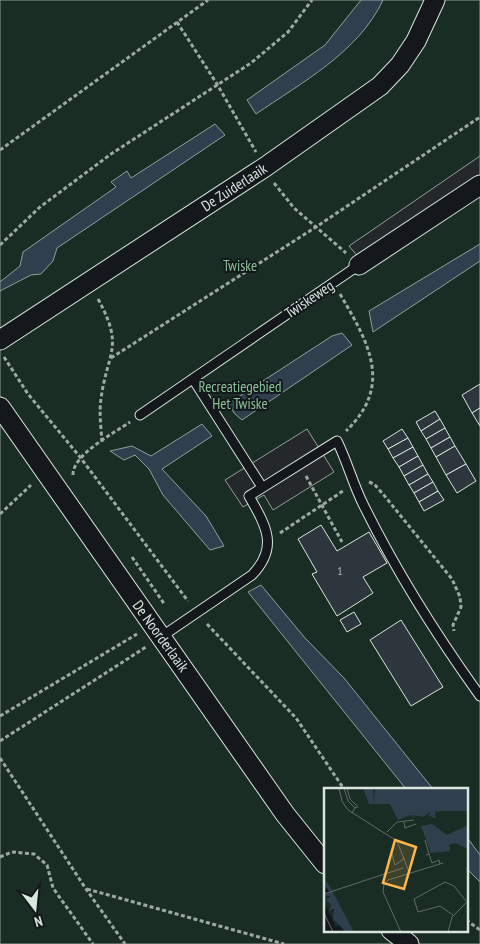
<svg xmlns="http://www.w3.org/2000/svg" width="480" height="944" viewBox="0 0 480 944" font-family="'PT Sans Narrow',sans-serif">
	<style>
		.green { fill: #1a2d24; stroke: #939e99; fill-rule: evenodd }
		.parking { fill: #24282b; stroke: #939e99 }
		.water { fill: #2f3f4d; stroke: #939e99 }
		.building { fill: #2c363c; stroke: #d8e6dc }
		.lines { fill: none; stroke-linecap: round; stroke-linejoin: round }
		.lane-casing { stroke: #d8e6dc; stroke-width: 11 }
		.street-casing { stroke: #d8e6dc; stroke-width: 21 }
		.path { stroke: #9da8a2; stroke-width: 3; stroke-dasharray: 4 2.5; stroke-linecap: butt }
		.lane { stroke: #14181c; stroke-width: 9 }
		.street { stroke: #14181c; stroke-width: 19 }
		.labels { text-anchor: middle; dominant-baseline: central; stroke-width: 4; stroke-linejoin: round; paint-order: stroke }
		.number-label { font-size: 12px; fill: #adbab4 }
		.street-label { font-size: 15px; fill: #d8e6dc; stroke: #14181c }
		.park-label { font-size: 15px; fill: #8ac095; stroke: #14181c }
		.inset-road { fill: none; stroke: #626a69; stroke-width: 1 }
		.view { fill: #ffb74d; fill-opacity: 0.15; stroke: #ffb74d; stroke-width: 2.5 }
		.inset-edge { fill: none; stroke: #d8e6dc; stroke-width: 2.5 }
	</style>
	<rect width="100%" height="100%" fill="#14181c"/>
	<path class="green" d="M0 0H480V944H0ZM325 789H466V930H325Z"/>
	<g class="parking">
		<path d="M480 156V191L365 265 349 246Z"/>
		<path d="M307 429 334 472 273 510 264 495 243 507 225 480Z"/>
	</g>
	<g class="water">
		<path d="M361 0H383C359 52 301 83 256 114L247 100 325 45Z"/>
		<path d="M215 124 225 135 57 248 53 261 41 274 31 275 0 291V282L20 266 23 252 116 187 111 182 127 171 131 178Z"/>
		<path d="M480 244V261L373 332 369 311Z"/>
		<path d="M342 333 352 345 242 420 234 413 229 403 332 336Z"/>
		<path d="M202 424 212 436 162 469 206 516 224 546 210 550 163 495 149 469 135 455 124 460 110 451 132 446 151 456Z"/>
		<path d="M261 585 305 638 344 678 433 789H406L248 592Z"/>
		<path d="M466 836 480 855V882L466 868Z"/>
	</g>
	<g class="building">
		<path d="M480 384V408L472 413 462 395Z"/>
		<path d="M480 408V426L472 413Z"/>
		<path d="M435 411 440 419 421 431 416 422Z"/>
		<path d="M440 419 445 428 426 439 421 431Z"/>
		<path d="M445 428 450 437 431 448 426 439Z"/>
		<path d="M402 429 408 438 388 449 383 441Z"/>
		<path d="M450 437 455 446 436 457 431 448Z"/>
		<path d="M408 438 413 447 393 458 388 449Z"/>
		<path d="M455 446 466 464 446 475 436 457Z"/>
		<path d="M413 447 418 456 399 467 393 458Z"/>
		<path d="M418 456 423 465 404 476 399 467Z"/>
		<path d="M466 464 476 481 457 493 446 475Z"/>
		<path d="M423 465 428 474 409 485 404 476Z"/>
		<path d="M428 474 433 482 414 493 409 485Z"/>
		<path d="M433 482 438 491 419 502 414 493Z"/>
		<path d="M438 491 444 500 424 511 419 502Z"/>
		<path d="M321 525 337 551 369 532 387 563 363 577 373 593 337 616 312 574 317 572 298 539Z"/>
		<path d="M354 612 361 624 347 632 340 620Z"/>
		<path d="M401 620 443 687 411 706 370 640Z"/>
	</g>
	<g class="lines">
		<defs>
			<g id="lane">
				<path d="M193 379 262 487"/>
				<path d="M140 415 359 265"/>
				<path d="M161 637 252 575C279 547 266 526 249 496L337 441C347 461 353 484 363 504 396 571 437 636 480 696"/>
			</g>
			<g id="street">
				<path d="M359 265 480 185"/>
				<path d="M0 340 265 167 380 86 400 65 416 41 435 0"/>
				<path d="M0 407 285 814 325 864"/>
				<path d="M391 930 409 944"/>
			</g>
		</defs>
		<use href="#lane" class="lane-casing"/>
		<use href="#street" class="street-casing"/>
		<g class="path">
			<path d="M177 22 217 84 256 152"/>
			<path d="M0 150 208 0"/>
			<path d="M274 183 294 208 346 253"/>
			<path d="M0 245 40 207 111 154 251 63 288 32 312 0"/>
			<path d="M340 294C368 342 394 385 346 431"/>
			<path d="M98 299C125 348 107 352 101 399 99 412 101 428 102 442"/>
			<path d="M4 357 28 394 80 457 188 601"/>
			<path d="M111 358 316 227 480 117"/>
			<path d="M73 475C72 455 114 433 130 422"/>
			<path d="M306 476 342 542"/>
			<path d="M369 482 374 484 383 494 452 579 460 597 461 607 453 625 454 631"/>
			<path d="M0 514 31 485"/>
			<path d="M280 533 343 491"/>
			<path d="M132 557 165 605"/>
			<path d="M207 624 296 718 344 789"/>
			<path d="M0 716 137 634"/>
			<path d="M0 741 146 647"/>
			<path d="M0 758 86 889 125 944"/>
			<path d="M0 857 12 852 34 854 47 865 53 888 93 944"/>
			<path d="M87 889 284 944"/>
			<path d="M466 920 480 930"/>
		</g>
		<use href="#lane" class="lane"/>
		<use href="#street" class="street"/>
	</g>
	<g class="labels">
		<g class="number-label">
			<text x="340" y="570">1</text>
		</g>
		<g class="street-label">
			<text transform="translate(234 187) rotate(-33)">De Zuiderlaaik</text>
			<text transform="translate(309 299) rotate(-34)">Twiskeweg</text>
			<text transform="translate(161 636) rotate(54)">De Noorderlaaik</text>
		</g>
		<g class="park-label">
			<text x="240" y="265">Twiske</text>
			<text x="240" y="386">Recreatiegebied<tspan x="240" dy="17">Het Twiske</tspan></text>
		</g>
	</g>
	<g transform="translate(324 788)">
		<rect width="144" height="144" fill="#14181c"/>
		<path d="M0 0H144V144H28L7 104 3 112 7 117 5 122 11 123 10 132 15 137 12 139 0 114V107L7 104 0 90Z" fill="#1a2d24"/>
		<path d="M39 0H49L50 15 51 0H144V23H116L111 24 112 30 105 28 106 24 99 29 89 27 90 31 87 27 74 32 66 16H45ZM108 36 123 47 144 37V61L131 55 125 57 126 63 107 65 97 38ZM0 90 6 99 30 144 21 143 9 131 10 121 5 123 7 117 2 112 6 108H0L6 104 0 97Z" fill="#2f3f4d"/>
		<path class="inset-road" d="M15 0 18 13 24 22 73 53 85 84M20 0 24 13 31 20 28 25M23 0 26 11 34 19 31 20M80 34 81 40 92 36M63 44 73 34 90 32M101 52 105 66 102 67M67 63 71 77 81 70M105 66 108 75 115 72 116 76M0 106 79 80M0 125 9 144M129 127 116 118 94 124 90 111 121 94 130 98 142 113M77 144 59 104 60 96 64 92 119 75M124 144 128 129 144 113"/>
		<path class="view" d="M71 52 92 59 80 101 59 95Z"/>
		<rect width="144" height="144" class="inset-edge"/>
	</g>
	<g transform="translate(35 909) rotate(164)" stroke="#14181c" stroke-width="4" paint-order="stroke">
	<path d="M0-4L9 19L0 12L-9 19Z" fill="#d8e6dc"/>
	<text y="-8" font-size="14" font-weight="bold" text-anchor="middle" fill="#d8e6dc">N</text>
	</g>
</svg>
